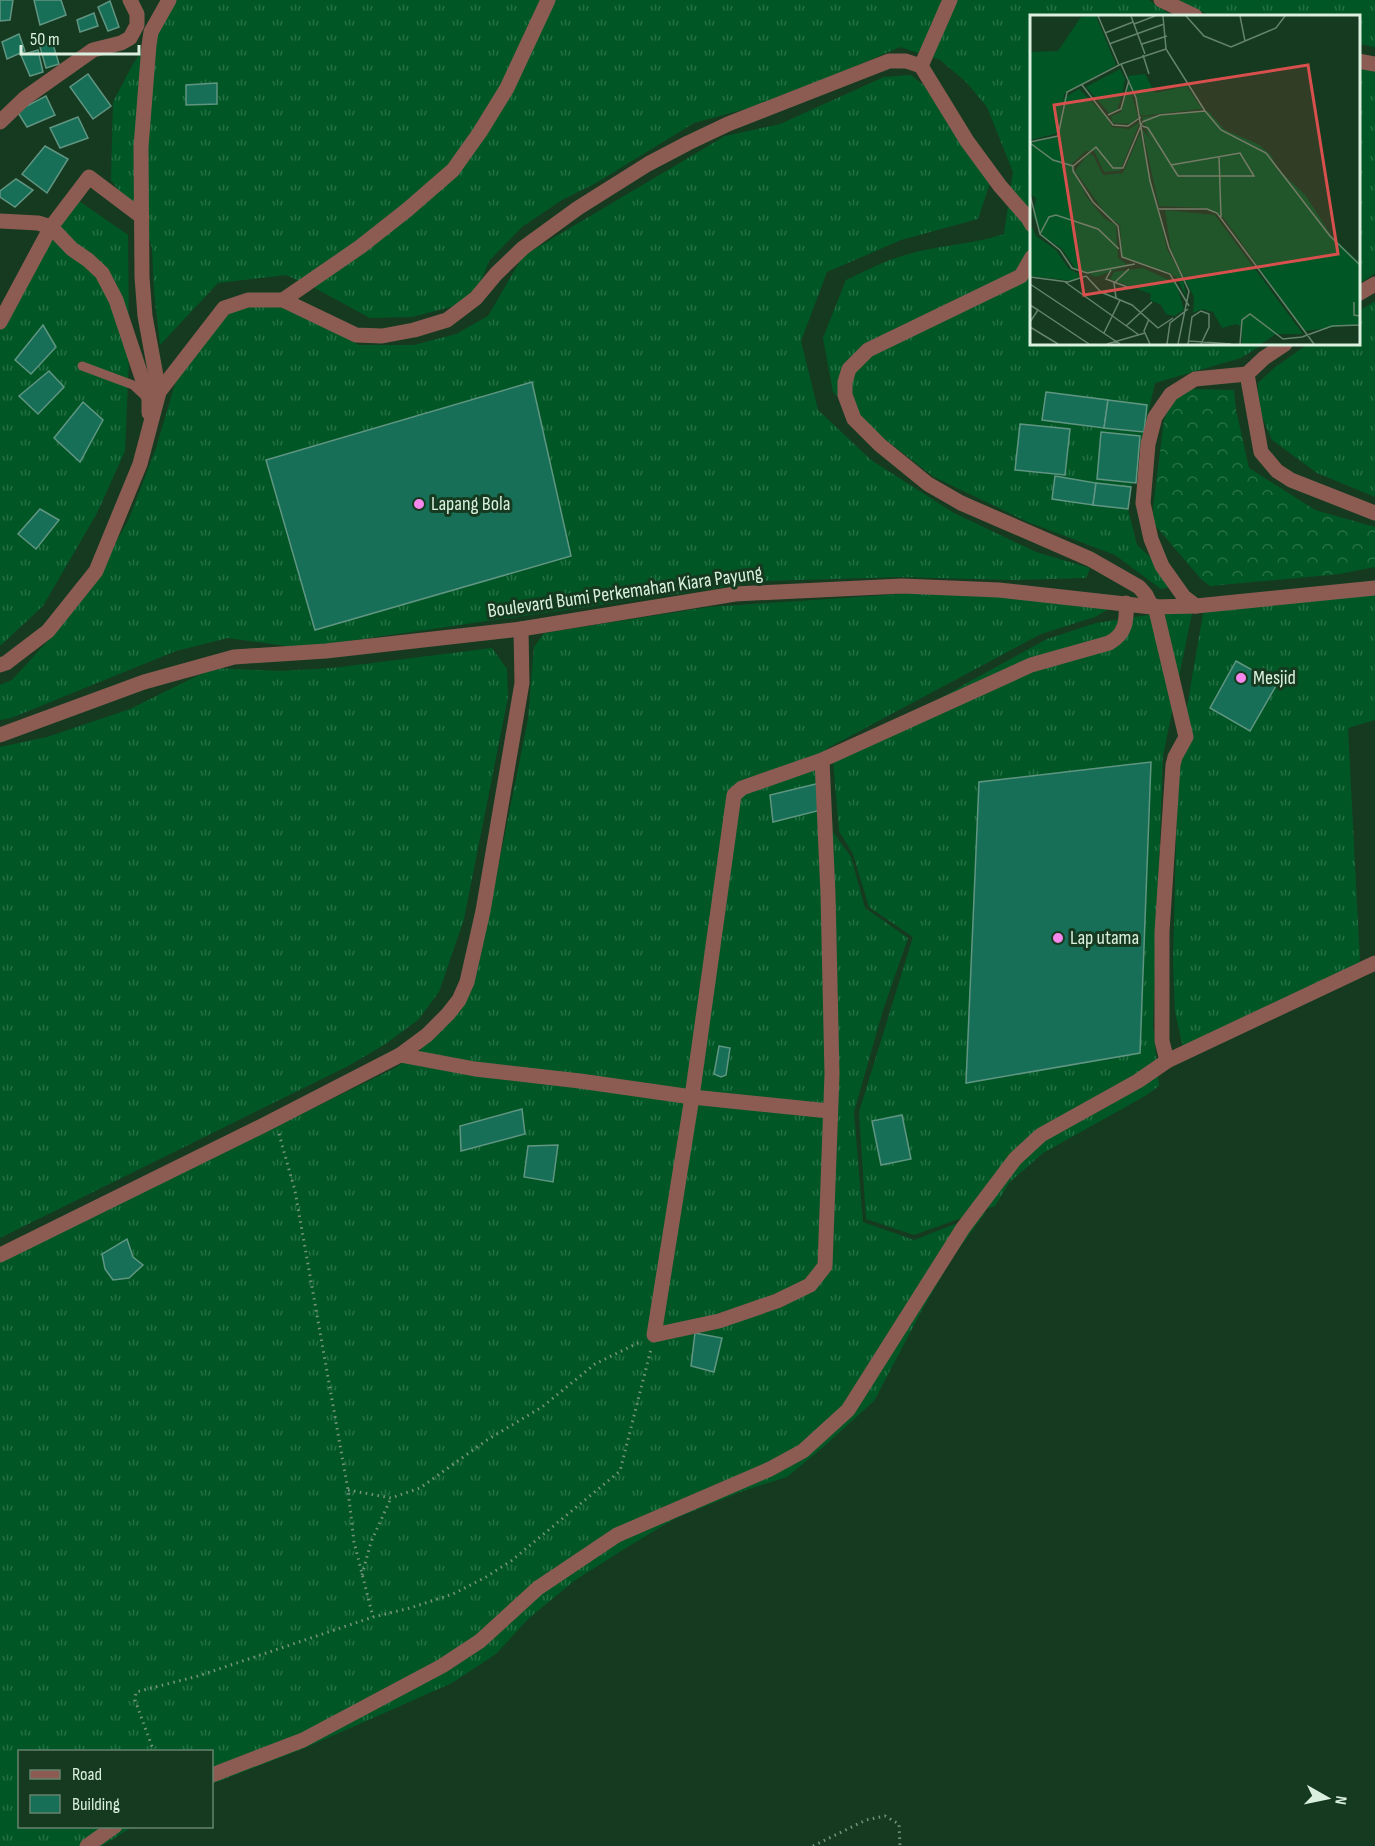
<svg xmlns="http://www.w3.org/2000/svg" width="1375" height="1846" viewBox="0 0 1375 1846" font-family="'Sofia Sans Condensed',sans-serif">
	<style>
		.grass { fill: url(#grass-tufts) }
		.forest { fill: url(#forest-crowns) }
		.building { fill: #176f57; stroke: #609582; stroke-width: 1.5 }
		.lines { fill: none; stroke-linecap: round; stroke-linejoin: round }
		.path { stroke: #76937e; stroke-width: 3; stroke-dasharray: 1.5 4.5; stroke-linecap: butt }
		.lane { stroke: #8c5c53; stroke-width: 9 }
		.street { stroke: #8c5c53; stroke-width: 15 }
		.poi-dot { fill: #f688ed; stroke: #163a20; stroke-width: 2 }
		.labels { text-anchor: middle; dominant-baseline: central; stroke-width: 6; stroke-linejoin: round; paint-order: stroke }
		.poi-label { font-size: 20px; fill: #dbf0df; stroke: #163a20; text-anchor: start }
		.street-label { font-size: 20px; fill: #dbf0df; stroke: #163a20 }
		.inset-road { fill: none; stroke: #65836c; stroke-width: 1.5 }
		.view { fill: #d7504d; fill-opacity: 0.15; stroke: #d7504d; stroke-width: 3 }
		.inset-edge { fill: none; stroke: #dbf0df; stroke-width: 3 }
	</style>
	<defs>
		<pattern id="grass-tufts" width="24" height="20" patternUnits="userSpaceOnUse" patternTransform="scale(1.5)"><rect width="24" height="20" fill="#005725"/><path d="M3 7l-1-3M5 7V3M7 7l1-3M15 17l-1-3M17 17v-4M19 17l1-3" fill="none" stroke="#256f44"/></pattern>
		<pattern id="forest-crowns" width="20" height="18" patternUnits="userSpaceOnUse" patternTransform="scale(1.5)"><rect width="20" height="18" fill="#005725"/><path d="M2 6a3 3 0 1 1 6 0M12 15a3 3 0 1 1 6 0" fill="none" stroke="#256f44"/></pattern>
	</defs>
	<rect width="100%" height="100%" fill="#163a20"/>
	<g class="grass">
		<path d="M176 0H1149L1172 16H1032V344H1263L1241 358 1155 383 1127 505 1137 545 1181 585 1161 589 1115 555 1028 522 934 477 881 436 833 392 823 338 846 280C864 272 883 261 902 256 936 245 971 245 1004 234L1013 172 987 107 966 82 940 60 900 47 775 101 694 123 596 183 562 200 522 227 489 261 478 289 458 305 412 317 370 318 313 287 286 275 218 283 160 345 154 292 152 248 143 218 130 205 111 180 113 102 133 64Z"/>
		<path d="M1174 0H1375V47L1359 44 1358 16H1212Z"/>
		<path d="M1358 63 1375 66V273L1359 284Z"/>
		<path d="M911 75 948 105 990 183 978 219 901 240 827 272 801 341 818 410 871 460 954 513 1036 552 1090 568 1086 578 1013 580 900 577 767 581 300 648 228 638 176 651 11 718 0 720V685L12 680 55 633 96 577 129 519 156 448 175 384 190 358 227 310 279 302 307 315 359 345H414L456 334 488 316 523 256 725 136 780 124 884 77Z"/>
		<path d="M79 201 128 235 129 358 125 451 97 513 43 606 0 646V314L56 221Z"/>
		<path d="M1375 301V497L1317 473 1272 440 1257 405 1258 383 1274 368 1308 344H1358L1359 311Z"/>
		<path d="M1375 585V720L1348 728 1360 962 1183 1048 1175 1012 1173 962 1178 759 1205 602Z"/>
		<path d="M917 593 1108 600 1110 608 1095 617 1041 634 826 749 833 832 851 857 865 908 908 938 883 1010 854 1112 863 1222 914 1240 986 1212 952 1258 922 1310 874 1401 822 1448 787 1477 743 1491 674 1519 621 1551 574 1581 528 1619 496 1654 452 1683 305 1748 212 1784V1752H20V1826L132 1827 102 1846H0V1262L393 1069 419 1052 461 991 484 938 528 719 534 647 544 633 709 607Z"/>
		<path d="M1193 608 1163 756 1153 1025 1159 1086 1145 1096 1043 1153 1009 1183 995 1206 914 1235 866 1219 859 1112 913 937 869 907 853 854 839 831 833 762 965 684 1047 639 1096 623Z"/>
		<path d="M492 648 507 669 508 697 464 919 439 992 418 1020 384 1045 348 1066 0 1238V747L47 737 130 709 213 668 280 671 332 668Z"/>
	</g>
	<path class="forest" d="M1188 389 1234 390 1236 410 1249 468 1315 510 1375 527V567L1340 574 1210 586 1201 579 1154 524 1153 507 1164 420 1174 396Z"/>
	<g class="building">
		<path d="M0 0H13L10 20 0 21Z"/>
		<path d="M34 0H61L66 15 40 25Z"/>
		<path d="M110 1 119 27 108 31 98 7Z"/>
		<path d="M94 13 98 26 80 32 77 20Z"/>
		<path d="M19 34 25 51 7 59 2 42Z"/>
		<path d="M52 41 59 64 46 68 40 47Z"/>
		<path d="M38 50 43 72 30 76 21 55Z"/>
		<path d="M88 74 111 106 93 119 70 87Z"/>
		<path d="M217 83V104L186 105V85Z"/>
		<path d="M46 96 55 115 27 127 17 111Z"/>
		<path d="M78 117 88 138 60 148 50 128Z"/>
		<path d="M45 146 68 159 47 193 22 174Z"/>
		<path d="M16 179 33 190 15 207 0 197V191Z"/>
		<path d="M43 325 56 347 31 374 15 360Z"/>
		<path d="M49 371 64 387 38 414 19 396Z"/>
		<path d="M532 382 571 556 315 630 266 460Z"/>
		<path d="M1046 392 1108 400 1104 428 1042 420Z"/>
		<path d="M1108 400 1147 405 1144 432 1104 428Z"/>
		<path d="M83 402 103 420 80 462 54 438Z"/>
		<path d="M1020 424 1070 429 1065 475 1015 470Z"/>
		<path d="M1101 432 1140 436 1136 483 1097 479Z"/>
		<path d="M1055 476 1096 483 1093 505 1052 499Z"/>
		<path d="M1096 483 1131 487 1128 509 1093 505Z"/>
		<path d="M40 509 59 520 36 549 18 534Z"/>
		<path d="M1236 661 1277 684 1250 731 1210 708Z"/>
		<path d="M1151 762 1140 1053 966 1083 979 782Z"/>
		<path d="M820 783 821 810 773 822 770 795Z"/>
		<path d="M719 1046 730 1048 726 1075 721 1077 714 1074Z"/>
		<path d="M522 1109 525 1134 461 1151 460 1126Z"/>
		<path d="M902 1115 911 1159 881 1165 872 1121Z"/>
		<path d="M558 1145 553 1182 524 1177 528 1146Z"/>
		<path d="M127 1239 133 1257 143 1265 129 1278 113 1280 105 1269 102 1254Z"/>
		<path d="M695 1333 722 1338 714 1372 691 1366Z"/>
	</g>
	<g class="lines">
		<g class="path">
			<path d="M279 1134 295 1191 348 1490 354 1542 373 1617"/>
			<path d="M348 1490 391 1498 420 1488 487 1440 542 1407 595 1364 642 1341"/>
			<path d="M362 1575 371 1542 391 1498"/>
			<path d="M154 1752 135 1700 136 1692 198 1676 373 1617 410 1608 453 1594 486 1577 511 1561 620 1471 651 1349"/>
			<path d="M813 1846 866 1820 885 1816 899 1824 900 1846"/>
		</g>
		<path class="lane" d="M82 366 133 385 147 398"/>
		<g class="street">
			<path d="M1161 0 1195 16"/>
			<path d="M1358 61 1375 64"/>
			<path d="M921 66 950 0"/>
			<path d="M0 122 25 98 93 50 121 43 130 38 137 25V14L130 0"/>
			<path d="M0 221 38 223 51 227 72 249 88 260 102 273 116 300 149 399V413"/>
			<path d="M1032 257 1021 276 868 350 849 369 845 382V395L854 419 880 445 928 484 961 503 1090 559 1139 587 1146 595 1152 607"/>
			<path d="M1358 294 1375 284"/>
			<path d="M283 300 360 247 407 210 453 170 480 132 507 88 548 0"/>
			<path d="M0 322 51 227 89 177 142 217"/>
			<path d="M1247 374 1261 452 1277 471 1291 480 1375 513"/>
			<path d="M159 392 145 316 142 277 141 147 149 45 151 32 169 0"/>
			<path d="M1155 606 1186 737 1175 757 1173 765 1162 932V1041L1167 1061"/>
			<path d="M1196 606 1184 597 1162 566 1151 539 1143 503 1148 444 1155 417 1171 394 1195 379 1247 374 1264 358 1285 344"/>
			<path d="M0 665 6 663 48 631 96 571 140 464 159 392 224 308 248 300H283L356 335 382 336 414 330 447 320 476 298 496 274 523 248 578 208 648 164 688 143 728 124 889 61H906L921 66 967 141 1000 186 1028 218 1032 225"/>
			<path d="M0 735 144 682 234 657 326 651 521 629 735 594 902 586 999 590 1152 607 1196 606 1375 588"/>
			<path d="M822 760 828 894 832 1074 825 1266 810 1285 777 1301 719 1321 654 1335 692 1097 734 795 742 788 822 760 1031 665 1109 643C1126 634 1127 620 1126 603"/>
			<path d="M400 1055 475 1069 580 1081 692 1097 829 1111"/>
			<path d="M0 1255 262 1126 400 1055 427 1035 448 1014 459 1000 467 982 483 911 522 683 521 629"/>
			<path d="M212 1775 303 1740 442 1666 480 1641 538 1588 617 1535 770 1469 803 1451 848 1410 963 1228 1015 1159 1041 1135 1138 1081 1167 1061 1375 963"/>
			<path d="M87 1846 115 1826"/>
		</g>
	</g>
	<g class="poi-dot">
		<circle cx="419" cy="504" r="6"/>
		<circle cx="1241" cy="678" r="6"/>
		<circle cx="1058" cy="938" r="6"/>
	</g>
	<g class="labels">
		<g class="poi-label">
			<text x="431" y="504">Lapang Bola</text>
			<text x="1253" y="678">Mesjid</text>
			<text x="1070" y="938">Lap utama</text>
		</g>
		<g class="street-label">
			<text transform="translate(625 592) rotate(-8)">Boulevard Bumi Perkemahan Kiara Payung</text>
		</g>
	</g>
	<g transform="translate(1030 15)">
		<rect width="330" height="330" fill="#163a20"/>
		<path d="M66 1 86 50 34 79 29 118 0 125V37L28 36 51 2ZM90 54 95 64 92 80 87 95 79 98 56 72ZM115 59 125 78 157 71 172 94 111 101 98 61ZM49 74 76 101 82 112 99 114 110 107 90 156 74 157 64 136H56L42 149 56 181 74 203 86 210 88 243 98 250 66 262 45 253 32 234 13 221 3 201 6 183 0 179V128L28 122 34 83ZM178 96 195 115 228 129 240 139 248 154 276 181 301 220 330 248V309L274 316 193 202 173 193 129 191 112 114 141 149 119 122 112 102ZM110 118 137 234 153 263 156 282 147 263 140 258 92 242 90 210 78 202 45 156 58 139 63 140 73 160 93 158ZM135 195 185 200 273 319H246L231 329H212V312L206 309 192 313 183 297 172 294 163 298 164 282 141 236ZM0 207 6 221 26 235 38 253 51 260 44 266 0 261ZM113 253 146 268 154 295 144 301 136 299 131 290 120 285 121 279 80 264 84 257Z" fill="#005725"/>
		<path d="M99 69 108 102 101 109 82 108 81 101 91 97Z" fill="#005725"/>
		<path class="inset-road" d="M68 1 89 50M101 1 115 39M133 1 136 34 175 96 191 115 236 138 300 221 330 250M156 1 174 21 201 32 215 26 210 1M104 9 125 1M75 18 103 7M215 26 246 13 255 1M79 29 134 9M112 29 137 21M113 40 119 59M91 49 136 34M52 70 83 110 98 111 111 102M78 100 91 94 99 65M112 107 130 100 175 96M112 108 93 153H83L66 132 43 151V156L63 187 88 211 92 242 140 259 159 291M112 111 118 113 148 161H224L210 138 141 150M0 127 28 121 37 77 91 49 106 83 120 166 139 233 159 276 148 329M0 128 23 145 43 151M189 141 191 202M0 180 10 219 30 235 42 253 57 258 105 249M129 194H177L187 198 284 329M10 219 19 202 26 200 68 214 89 234M81 255 76 264 100 273M0 262 38 267 56 261 71 277 102 290 128 313M35 267 109 320M0 269 90 329M86 283 84 268 99 254M324 287V300L330 301M0 290 8 295 0 307M8 295 59 329M119 304 114 316 120 329M96 311 122 287M0 312 28 329M128 313 143 303M74 318 90 285M159 326 201 329M77 329 115 318M137 329 140 308 158 294M158 329 162 302 171 296 179 299V312L171 329M210 329 212 305 220 299 253 324 272 322 302 311 330 310"/>
		<path class="view" d="M278 50 308 239 54 280 24 90Z"/>
		<rect width="330" height="330" class="inset-edge"/>
	</g>
	<rect x="18" y="1750" width="195" height="78" fill="#163a20" stroke="#65836c" stroke-width="1.5"/>
	<rect x="30" y="1770" width="30" height="9" fill="#8c5c53" stroke="#65836c" stroke-width="1.5"/>
	<text x="72" y="1780" font-size="18" fill="#dbf0df">Road</text>
	<rect x="30" y="1795" width="30" height="18" fill="#176f57" stroke="#65836c" stroke-width="1.5"/>
	<text x="72" y="1810" font-size="18" fill="#dbf0df">Building</text>
	<g transform="translate(1327 1798) rotate(99)" stroke="#163a20" stroke-width="4.5" paint-order="stroke">
	<path d="M0-4.5L10 22L0 15L-10 22Z" fill="#dbf0df"/>
	<text y="-9" font-size="16" font-weight="bold" text-anchor="middle" fill="#dbf0df">N</text>
	</g>
	<path d="M21 45v9h118v-9" fill="none" stroke="#dbf0df" stroke-width="3"/>
	<text x="30" y="45" font-size="18" fill="#dbf0df" stroke="#163a20" stroke-width="4.5" paint-order="stroke">50 m</text>
</svg>
